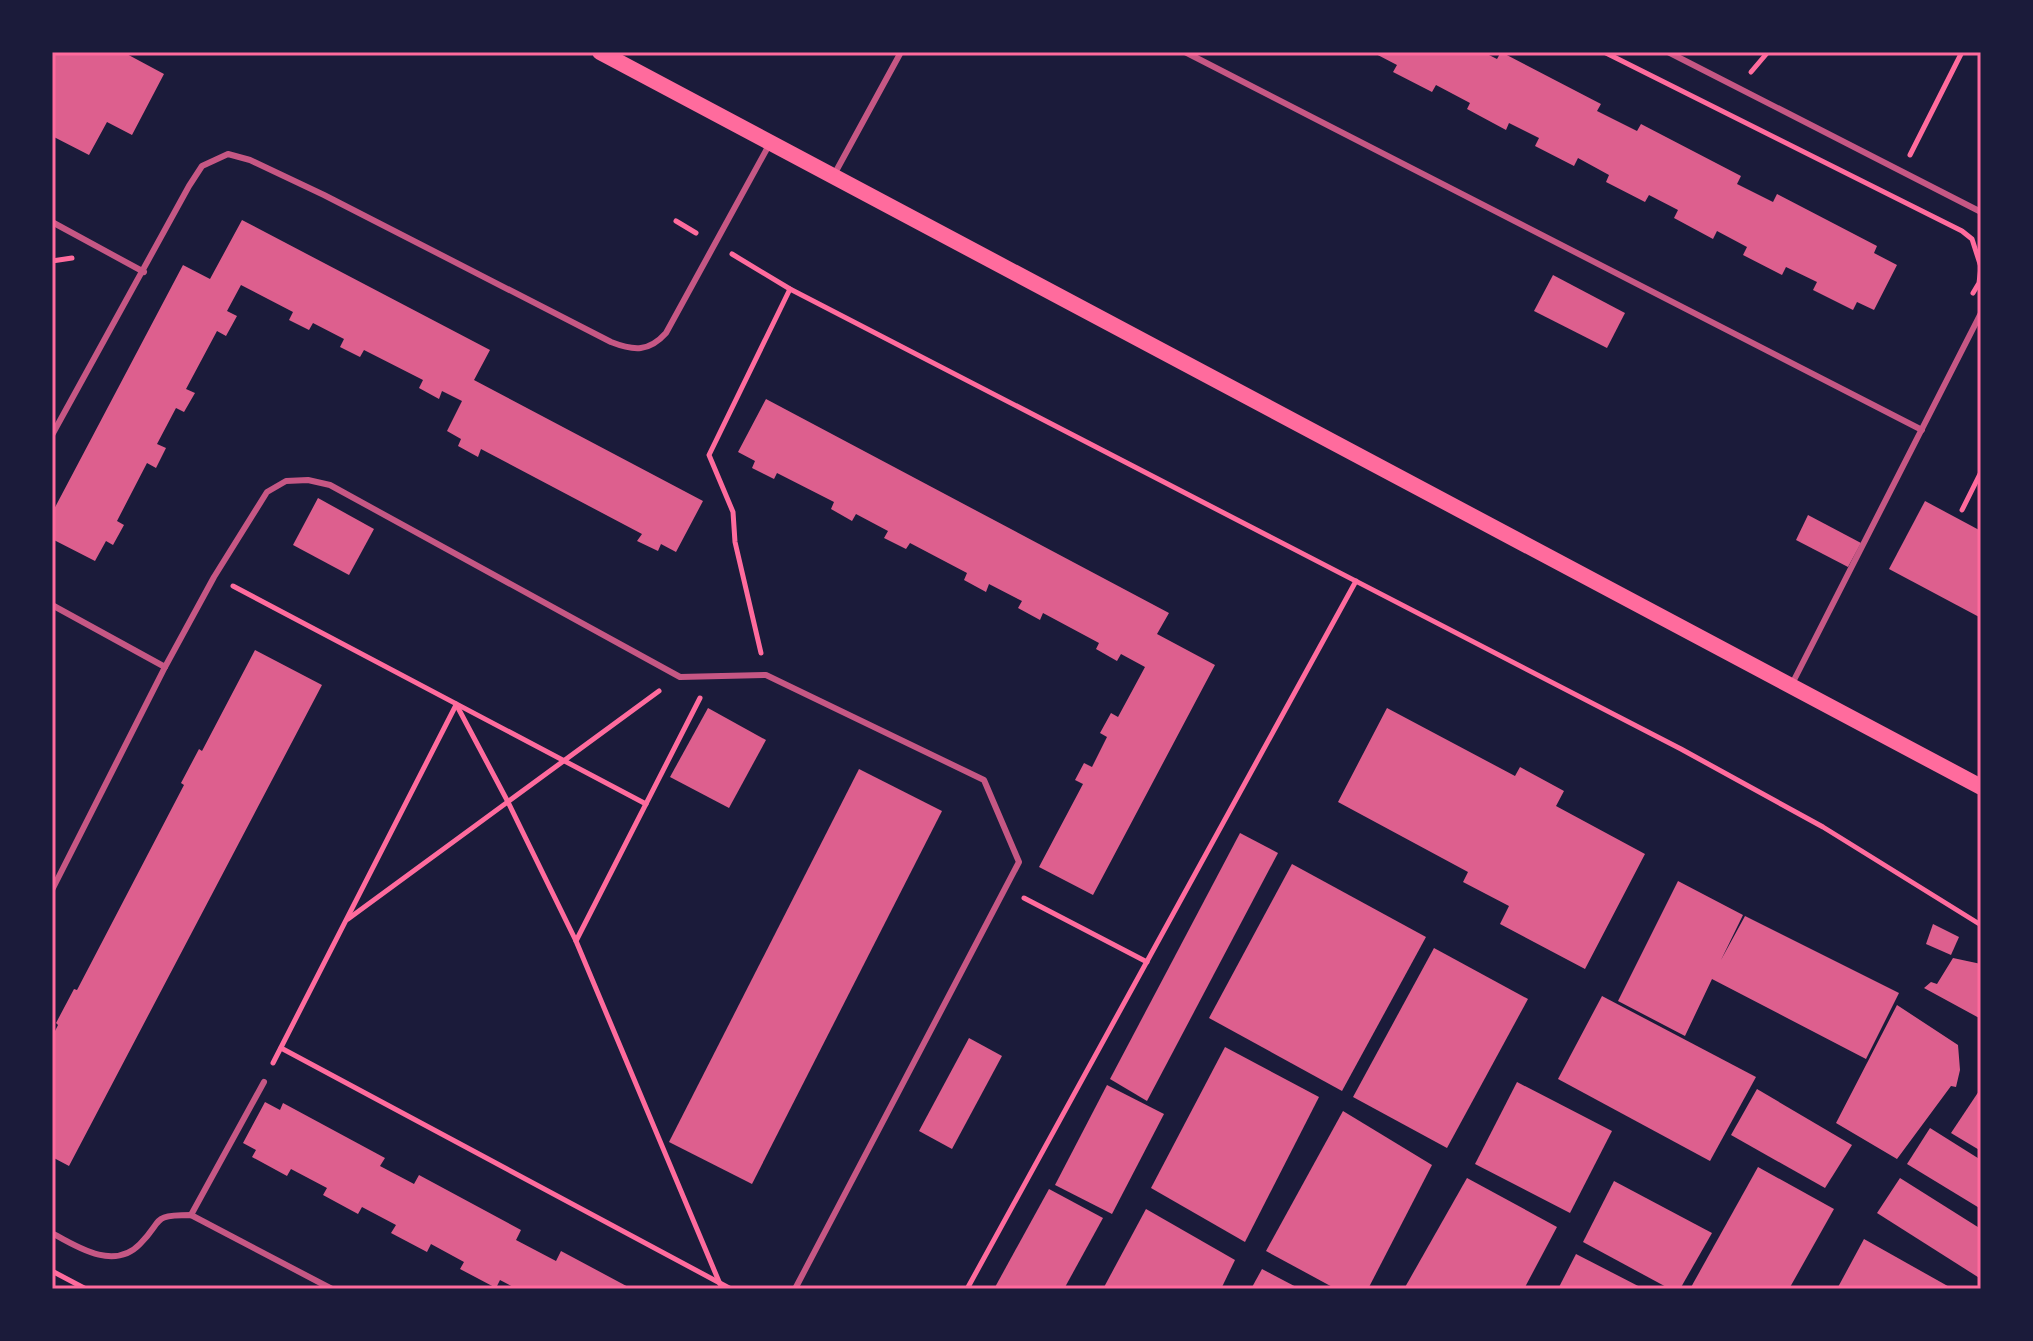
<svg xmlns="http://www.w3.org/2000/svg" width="2033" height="1341" viewBox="0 0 2033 1341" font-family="'Sofia Sans Condensed',sans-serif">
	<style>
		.building { fill: #dd5f8e }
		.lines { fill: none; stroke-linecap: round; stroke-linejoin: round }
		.path { stroke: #ff6b9d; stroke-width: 5 }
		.service { stroke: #c65784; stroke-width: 6 }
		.secondary { stroke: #ff6b9d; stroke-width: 16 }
		.neatline { fill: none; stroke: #ff6b9d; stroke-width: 3 }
	</style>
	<rect width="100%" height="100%" fill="#1b1b3a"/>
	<g class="building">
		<path d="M52 52H123L164 74 132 135 107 122 89 155 52 136Z"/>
		<path d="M1372 52H1483L1497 59 1501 52 1601 104 1597 111 1637 131 1641 124 1741 176 1737 184 1773 202 1777 194 1877 246 1874 253 1897 265 1874 310 1857 302 1853 310 1813 290 1817 282 1786 267 1782 275 1743 255 1747 247 1717 231 1713 239 1674 218 1678 210 1649 195 1645 202 1606 182 1609 175 1578 158 1574 166 1535 146 1539 138 1509 123 1506 130 1467 109 1470 103 1436 85 1432 92 1393 72 1397 65Z"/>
		<path d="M242 220 490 350 474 380 703 501 676 552 661 544 658 551 637 541 642 534 481 449 478 457 458 446 461 439 447 431 462 401 442 391 439 399 419 388 423 380 364 350 360 357 340 347 344 339 313 323 309 330 289 320 293 312 241 285 227 311 237 316 226 336 217 331 186 389 195 393 184 412 176 408 157 444 166 448 156 468 147 463 117 521 124 525 113 545 106 541 95 561 52 539V513L183 265 210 279Z"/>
		<path d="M1553 275 1625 313 1607 348 1534 311Z"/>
		<path d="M766 399 1169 613 1157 634 1215 665 1093 895 1039 867 1083 784 1075 780 1084 763 1092 767 1107 737 1100 733 1111 713 1118 717 1145 667 1121 654 1117 661 1096 649 1099 643 1043 613 1040 620 1018 608 1022 601 989 584 986 592 964 580 967 573 910 543 906 549 884 538 888 531 856 514 852 521 831 509 834 502 777 473 774 479 752 468 755 461 738 452Z"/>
		<path d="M318 498 374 529 349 575 293 545Z"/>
		<path d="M1925 501 1981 531V618L1889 569Z"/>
		<path d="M1808 515 1861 543 1848 567 1796 540Z"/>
		<path d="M255 650 322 685 69 1166 52 1157V1037L58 1025 56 1023 74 989 77 990 184 785 181 783 199 749 202 751Z"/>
		<path d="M708 708 766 740 729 808 670 777Z"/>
		<path d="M1387 708 1515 776 1520 767 1564 791 1556 806 1645 854 1585 969 1500 924 1509 906 1463 882 1468 872 1338 802Z"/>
		<path d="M859 769 942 811 752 1184 669 1142Z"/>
		<path d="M1240 833 1278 853 1147 1101 1110 1079Z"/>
		<path d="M1292 864 1426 937 1342 1091 1209 1018Z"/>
		<path d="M1678 881 1743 915 1721 960 1745 916 1899 993 1866 1059 1712 979 1685 1036 1618 1001Z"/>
		<path d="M1933 924 1959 937 1951 955 1926 944Z"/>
		<path d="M1434 948 1528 999 1447 1148 1353 1097Z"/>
		<path d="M1953 958 1981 964V1019L1924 988 1931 982 1937 984Z"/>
		<path d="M1602 996 1756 1077 1710 1161 1558 1079Z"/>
		<path d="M1897 1005 1958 1045 1960 1070 1956 1087 1951 1086 1897 1159 1836 1123Z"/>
		<path d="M969 1038 1002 1056 952 1149 919 1131Z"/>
		<path d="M1225 1047 1319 1097 1245 1242 1151 1188Z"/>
		<path d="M1517 1082 1612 1131 1570 1213 1475 1164Z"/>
		<path d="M1107 1085 1164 1114 1112 1214 1055 1185Z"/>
		<path d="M1981 1088V1151L1951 1133Z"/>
		<path d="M1757 1089 1852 1145 1825 1188 1731 1135Z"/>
		<path d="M265 1102 280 1110 283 1103 385 1158 380 1166 414 1184 419 1175 521 1230 516 1240 556 1261 561 1251 632 1289H517L500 1280 496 1288 460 1269 464 1262 431 1244 427 1252 391 1233 396 1225 362 1207 358 1214 323 1195 327 1188 291 1169 287 1176 252 1157 256 1150 243 1143Z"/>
		<path d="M1343 1111 1432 1165 1368 1289H1336L1266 1251Z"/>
		<path d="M1930 1128 1981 1160V1209L1907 1164Z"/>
		<path d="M1758 1167 1834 1209 1789 1289H1690Z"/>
		<path d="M1467 1178 1557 1227 1524 1289H1404Z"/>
		<path d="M1900 1178 1981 1229V1279L1877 1213Z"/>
		<path d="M1614 1181 1712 1233 1680 1289H1670L1583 1242Z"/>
		<path d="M1049 1189 1103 1218 1064 1289H994Z"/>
		<path d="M1146 1209 1235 1260 1221 1289H1103Z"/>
		<path d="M1864 1239 1953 1289H1837Z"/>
		<path d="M1576 1254 1644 1289H1558Z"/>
		<path d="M1262 1269 1300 1289H1251Z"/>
	</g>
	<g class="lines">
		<g class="path">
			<path d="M1604 52 1962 231 1972 239 1981 267"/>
			<path d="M1751 72 1768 52"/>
			<path d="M1910 155 1962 52"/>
			<path d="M676 221 696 233"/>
			<path d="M732 254 790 289 1681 749 1823 827 1981 925"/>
			<path d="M52 261 72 258"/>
			<path d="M1973 293 1979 283 1981 267"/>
			<path d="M1962 510 1981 472"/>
			<path d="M233 586 646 804"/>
			<path d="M761 653 735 542 733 512 709 455 790 289"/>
			<path d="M456 704 508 802 576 941 720 1284"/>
			<path d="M1024 898 1147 962"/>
			<path d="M348 919 659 691"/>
			<path d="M576 941 700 698"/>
			<path d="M281 1048 731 1289"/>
			<path d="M273 1063 456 705"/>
			<path d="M52 1271 86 1289"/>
			<path d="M967 1289 1356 581"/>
		</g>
		<g class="service">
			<path d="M1185 52 1922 430"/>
			<path d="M1668 52 1981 212"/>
			<path d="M835 173 901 52"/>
			<path d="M52 222 144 272"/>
			<path d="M52 435 189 186 202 166 228 154 250 160 324 195 611 342C634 351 649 352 666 333L769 145"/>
			<path d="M52 605 165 667"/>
			<path d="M1792 684 1981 313"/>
			<path d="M52 890 165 667 214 577 267 492 286 481 308 480 330 485 680 677 766 675 984 780 1019 862 795 1289"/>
			<path d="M191 1215 264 1082"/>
			<path d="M52 1233C77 1247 114 1271 140 1244 164 1220 150 1215 191 1215L332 1289"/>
		</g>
		<path class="secondary" d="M600 52 1981 787"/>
	</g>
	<rect width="2033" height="1341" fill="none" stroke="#1b1b3a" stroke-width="108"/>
	<rect x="54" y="54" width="1925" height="1233" class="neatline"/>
</svg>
